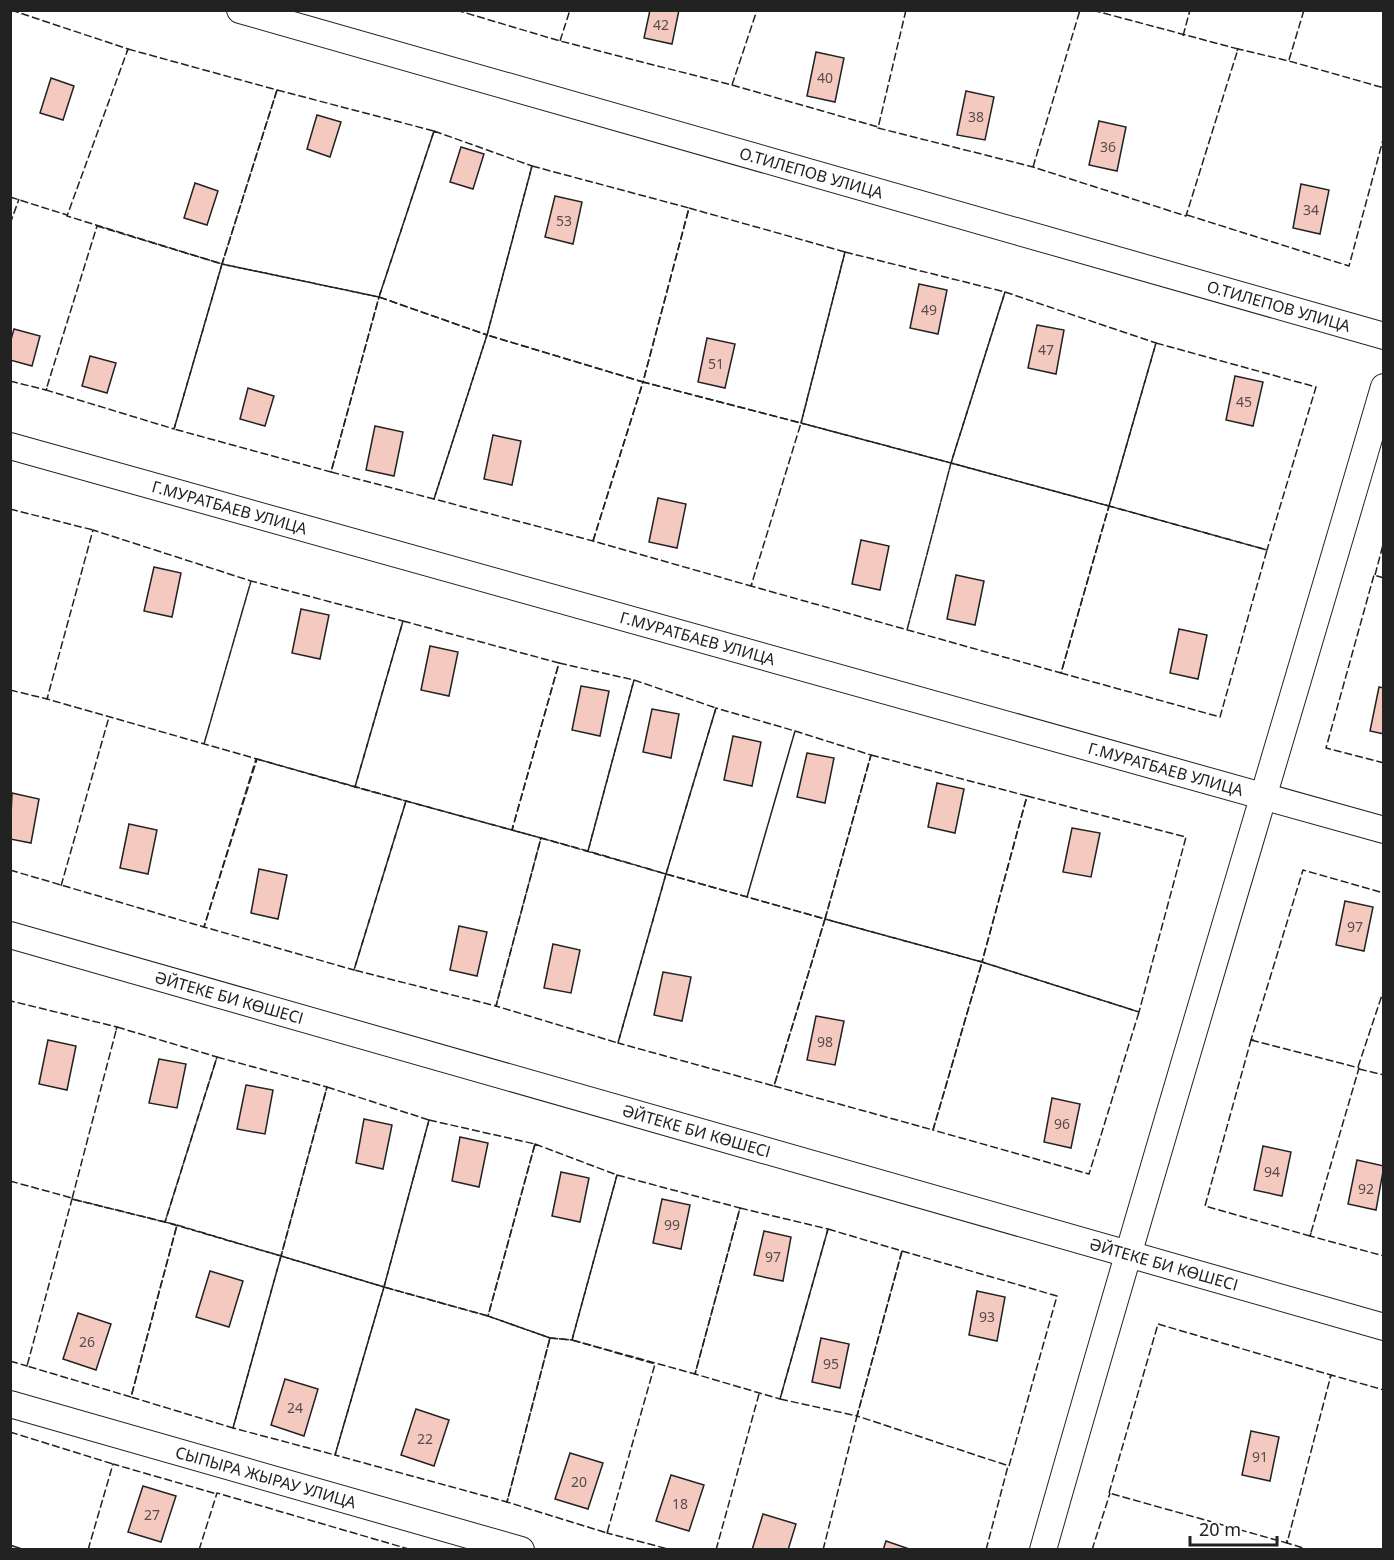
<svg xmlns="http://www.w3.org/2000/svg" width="1394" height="1560" viewBox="0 0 1394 1560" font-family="'Noto Sans',sans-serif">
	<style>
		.building { fill: #f3c9c0; stroke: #222; stroke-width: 1.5 }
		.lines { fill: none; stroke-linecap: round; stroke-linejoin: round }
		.street-casing { stroke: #222; stroke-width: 28 }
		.street { stroke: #fff; stroke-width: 26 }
		.fence { stroke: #222; stroke-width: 1.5; stroke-dasharray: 8 3; stroke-linecap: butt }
		.labels { text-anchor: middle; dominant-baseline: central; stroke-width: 4.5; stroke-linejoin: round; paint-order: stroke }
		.number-label { font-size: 14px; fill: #564c4a }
		.street-label { font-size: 16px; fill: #222; stroke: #fff }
	</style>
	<rect width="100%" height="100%" fill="#fff"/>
	<g class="building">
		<path d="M650 10H679L672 44 644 38Z"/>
		<path d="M816 52 844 58 835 102 807 96Z"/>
		<path d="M51 78 74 86 63 120 40 113Z"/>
		<path d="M966 91 994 97 985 140 957 135Z"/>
		<path d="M317 115 341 122 330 157 307 149Z"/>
		<path d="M1099 121 1126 127 1117 171 1089 165Z"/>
		<path d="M461 147 484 154 473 189 450 182Z"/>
		<path d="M195 183 218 191 207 225 184 218Z"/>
		<path d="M1301 184 1329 190 1320 234 1293 228Z"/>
		<path d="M555 196 582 202 573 244 545 237Z"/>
		<path d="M919 284 947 290 938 334 910 328Z"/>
		<path d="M1037 325 1064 330 1056 374 1028 368Z"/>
		<path d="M14 329 40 336 32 366 10 360V343Z"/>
		<path d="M707 338 735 344 725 388 698 382Z"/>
		<path d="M90 356 116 363 107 393 82 386Z"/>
		<path d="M1235 376 1263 382 1253 426 1226 420Z"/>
		<path d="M248 388 274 396 265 426 240 419Z"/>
		<path d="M375 426 403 432 394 476 366 470Z"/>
		<path d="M493 435 521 441 512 485 484 479Z"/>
		<path d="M658 498 686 504 677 548 649 542Z"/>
		<path d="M861 540 889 546 880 590 852 584Z"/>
		<path d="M154 567 181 573 172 617 144 611Z"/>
		<path d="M956 575 984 581 975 625 947 619Z"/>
		<path d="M301 609 329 615 320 659 292 653Z"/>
		<path d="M1179 629 1207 635 1198 679 1170 673Z"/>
		<path d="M430 646 458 652 449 696 421 690Z"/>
		<path d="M581 686 609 691 600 736 572 730Z"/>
		<path d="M1379 687 1384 688V734L1370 731Z"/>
		<path d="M652 709 679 714 671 758 643 752Z"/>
		<path d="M733 736 761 742 752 786 724 780Z"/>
		<path d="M807 753 834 758 825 803 797 797Z"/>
		<path d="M937 783 964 789 955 833 928 827Z"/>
		<path d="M12 793 39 799 31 843 10 839Z"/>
		<path d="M129 824 157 830 148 874 120 868Z"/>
		<path d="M1072 828 1100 833 1091 877 1063 872Z"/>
		<path d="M259 869 287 875 278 919 251 913Z"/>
		<path d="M1345 901 1373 907 1364 951 1336 945Z"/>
		<path d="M459 926 487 932 477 976 450 970Z"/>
		<path d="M553 944 580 950 571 993 544 988Z"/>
		<path d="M663 972 691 977 682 1021 654 1015Z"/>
		<path d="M816 1016 844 1021 835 1065 807 1060Z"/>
		<path d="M48 1040 76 1046 67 1090 39 1084Z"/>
		<path d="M159 1059 186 1064 177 1108 149 1103Z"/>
		<path d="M246 1085 273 1090 265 1134 237 1129Z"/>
		<path d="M1052 1098 1080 1104 1071 1148 1044 1142Z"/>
		<path d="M364 1119 392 1125 383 1169 356 1163Z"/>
		<path d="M460 1137 488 1143 479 1187 452 1181Z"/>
		<path d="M1263 1146 1291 1152 1282 1196 1254 1190Z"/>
		<path d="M1357 1160 1384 1166 1376 1210 1348 1204Z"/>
		<path d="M561 1172 589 1178 580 1222 552 1216Z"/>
		<path d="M662 1199 690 1205 681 1249 653 1243Z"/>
		<path d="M764 1231 791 1237 783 1281 754 1275Z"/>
		<path d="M210 1271 243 1281 229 1327 196 1317Z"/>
		<path d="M977 1291 1005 1297 997 1341 969 1335Z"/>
		<path d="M78 1313 111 1324 96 1370 63 1359Z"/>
		<path d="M821 1338 849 1344 840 1388 812 1382Z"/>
		<path d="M285 1379 318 1389 304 1436 271 1425Z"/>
		<path d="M416 1409 449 1420 434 1466 401 1455Z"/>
		<path d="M1251 1431 1279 1437 1270 1481 1242 1475Z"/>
		<path d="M570 1453 603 1463 588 1509 555 1499Z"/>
		<path d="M671 1475 704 1485 689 1531 656 1521Z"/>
		<path d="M143 1486 176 1496 161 1542 128 1532Z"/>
		<path d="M763 1514 796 1524 788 1550H752Z"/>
		<path d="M886 1541 912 1550H883Z"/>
		<path d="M10 1545 25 1550H10Z"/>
	</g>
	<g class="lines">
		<defs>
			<g id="street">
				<path id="s1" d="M240 10 1384 336"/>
				<path id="s2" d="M10 446 1384 830"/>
				<path id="s3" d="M10 935 1384 1327"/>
				<path id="s4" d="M10 1404 521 1550"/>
				<path d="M1043 1550C1153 1161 1271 775 1384 387"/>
			</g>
		</defs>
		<use href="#street" class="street-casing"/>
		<use href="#street" class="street"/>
		<g class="fence">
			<path d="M11 10 128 49 127 52"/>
			<path d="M456 10 560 41 732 85 757 10"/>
			<path d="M906 10 878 128 1033 167 1186 216 1238 49 1092 10"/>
			<path d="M1183 36 1190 10"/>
			<path d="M560 41 570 10"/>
			<path d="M128 49 277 90 222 264 67 216Z"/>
			<path d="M1237 51 1238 49 1289 61 1384 88"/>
			<path d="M1289 60 1304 10"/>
			<path d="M732 85 878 127"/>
			<path d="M277 90 434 131 379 297 222 264Z"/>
			<path d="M434 131 532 166 487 335 379 297Z"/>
			<path d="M532 166 689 208 643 382 487 335Z"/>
			<path d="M1033 167 1080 10"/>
			<path d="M10 197 67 215"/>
			<path d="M689 208 845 252 801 423 643 382Z"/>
			<path d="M1187 215 1349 266 1384 136"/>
			<path d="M10 224 19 199"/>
			<path d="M97 226 222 264 174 429 46 390Z"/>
			<path d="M845 252 1005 292 951 463 801 423Z"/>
			<path d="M222 264 379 297 331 472 174 429Z"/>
			<path d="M1005 292 1156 343 1109 506 951 463Z"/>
			<path d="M379 297 487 335 434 499 331 472Z"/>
			<path d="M1156 343 1316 387 1267 550 1109 506Z"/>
			<path d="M10 381 46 390 47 388"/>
			<path d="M1109 506 1267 550 1220 717 1061 673Z"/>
			<path d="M10 509 93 530V532"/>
			<path d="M593 541 643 382 801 423"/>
			<path d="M593 541 643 382 487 335 434 499 593 541 751 586 752 584"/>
			<path d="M1375 575 1384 541"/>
			<path d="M1384 578 1374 575 1326 748 1384 763"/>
			<path d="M403 621 559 663 512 830 355 787Z"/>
			<path d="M907 630 951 463 801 423 751 586 1061 673 1109 506 951 463 907 630"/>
			<path d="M559 663 634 680 588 851 512 830Z"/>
			<path d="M634 680 716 708 666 874 588 851Z"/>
			<path d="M10 690 47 699 48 697"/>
			<path d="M204 744 251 581 93 530 47 699 355 787 403 621 251 581 204 744"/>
			<path d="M871 755 1027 796 982 962 825 919Z"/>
			<path d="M257 759 406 801 354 970 204 927Z"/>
			<path d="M1027 796 1186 837 1139 1012 982 962Z"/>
			<path d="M406 801 541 838 496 1006 354 970Z"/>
			<path d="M541 838 666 874 618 1043 496 1006Z"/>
			<path d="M10 870 204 927 256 759"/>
			<path d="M666 874 825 919 774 1086 618 1043Z"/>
			<path d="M61 886 109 717"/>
			<path d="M747 897 795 731 716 708 666 874 825 919 871 755 795 731 747 897"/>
			<path d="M825 919 982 962 933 1130 774 1086Z"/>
			<path d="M982 962 1139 1012 1089 1174 933 1130Z"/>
			<path d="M10 1001V1003L11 1001 117 1027 116 1030"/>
			<path d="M117 1027 217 1057 165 1222 72 1199Z"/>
			<path d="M1251 1040 1359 1068 1310 1236 1205 1206Z"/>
			<path d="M1254 1040H1251L1303 870 1384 893"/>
			<path d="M217 1057 327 1087 281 1256 165 1222Z"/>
			<path d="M1358 1067 1384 989"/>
			<path d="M1359 1069 1384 1075"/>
			<path d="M327 1087 429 1120 384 1287 281 1256Z"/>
			<path d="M429 1120 535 1144 488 1316 384 1287Z"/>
			<path d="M535 1144 617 1175 572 1340 550 1338 488 1316Z"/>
			<path d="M617 1175 740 1208 695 1374 572 1340Z"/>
			<path d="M10 1181 72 1198"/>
			<path d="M72 1199 177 1225 131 1397 27 1366Z"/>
			<path d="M740 1208 828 1229 780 1399 695 1374Z"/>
			<path d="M177 1225 281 1256 233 1428 131 1397Z"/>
			<path d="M828 1229 902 1251 857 1416 780 1399Z"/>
			<path d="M1311 1233 1310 1236 1384 1256"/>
			<path d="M902 1251 1057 1296 1009 1466 857 1416Z"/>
			<path d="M281 1256 384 1287 335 1455 233 1428Z"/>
			<path d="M384 1287 488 1316 550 1338 507 1502 335 1455Z"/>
			<path d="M1158 1324 1331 1375 1287 1543 1109 1493Z"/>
			<path d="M550 1338 572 1340 655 1364 607 1533 507 1502Z"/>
			<path d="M10 1361 27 1366V1363"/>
			<path d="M1330 1378 1331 1375 1384 1390"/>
			<path d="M10 1432 113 1464 112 1466"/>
			<path d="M608 1531 607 1533 672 1550"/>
			<path d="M1287 1540V1543L1310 1550"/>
			<path d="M88 1550 113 1464 217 1494"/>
			<path d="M199 1550 217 1493 412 1550"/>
			<path d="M716 1550 759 1394"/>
			<path d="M823 1550 857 1416"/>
			<path d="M986 1550 1008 1466"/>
			<path d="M1092 1550 1110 1493"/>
		</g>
	</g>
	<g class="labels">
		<g class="number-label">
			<text x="661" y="24">42</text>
			<text x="825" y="77">40</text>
			<text x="976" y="116">38</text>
			<text x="1108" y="146">36</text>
			<text x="1311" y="209">34</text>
			<text x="564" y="220">53</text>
			<text x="929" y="309">49</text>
			<text x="1046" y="349">47</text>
			<text x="716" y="363">51</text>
			<text x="1244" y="401">45</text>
			<text x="1355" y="926">97</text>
			<text x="825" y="1041">98</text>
			<text x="1062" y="1123">96</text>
			<text x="1272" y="1171">94</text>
			<text x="1366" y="1188">92</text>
			<text x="672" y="1224">99</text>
			<text x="773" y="1256">97</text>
			<text x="987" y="1316">93</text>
			<text x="87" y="1341">26</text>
			<text x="831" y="1363">95</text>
			<text x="295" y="1407">24</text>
			<text x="425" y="1438">22</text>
			<text x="1260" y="1456">91</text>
			<text x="579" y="1481">20</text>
			<text x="680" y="1503">18</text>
			<text x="152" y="1514">27</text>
		</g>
		<g class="street-label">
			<text stroke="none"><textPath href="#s1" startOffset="594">О.ТИЛЕПОВ УЛИЦА</textPath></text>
			<text stroke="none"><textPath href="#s1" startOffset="1080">О.ТИЛЕПОВ УЛИЦА</textPath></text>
			<text stroke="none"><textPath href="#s2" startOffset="228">Г.МУРАТБАЕВ УЛИЦА</textPath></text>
			<text stroke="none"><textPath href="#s2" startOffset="714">Г.МУРАТБАЕВ УЛИЦА</textPath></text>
			<text stroke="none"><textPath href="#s2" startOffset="1200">Г.МУРАТБАЕВ УЛИЦА</textPath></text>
			<text stroke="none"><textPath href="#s3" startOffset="228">ӘЙТЕКЕ БИ КӨШЕСІ</textPath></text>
			<text stroke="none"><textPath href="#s3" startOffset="714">ӘЙТЕКЕ БИ КӨШЕСІ</textPath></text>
			<text stroke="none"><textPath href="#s3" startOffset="1200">ӘЙТЕКЕ БИ КӨШЕСІ</textPath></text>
			<text stroke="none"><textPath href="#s4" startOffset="266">СЫПЫРА ЖЫРАУ УЛИЦА</textPath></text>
		</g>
	</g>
	<rect width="1394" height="1560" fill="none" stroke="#222222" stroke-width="24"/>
	<path d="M1190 1536v9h87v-9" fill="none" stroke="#222222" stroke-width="3"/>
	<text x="1199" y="1536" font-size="18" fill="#222222" stroke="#ffffff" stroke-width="4.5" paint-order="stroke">20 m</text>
</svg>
